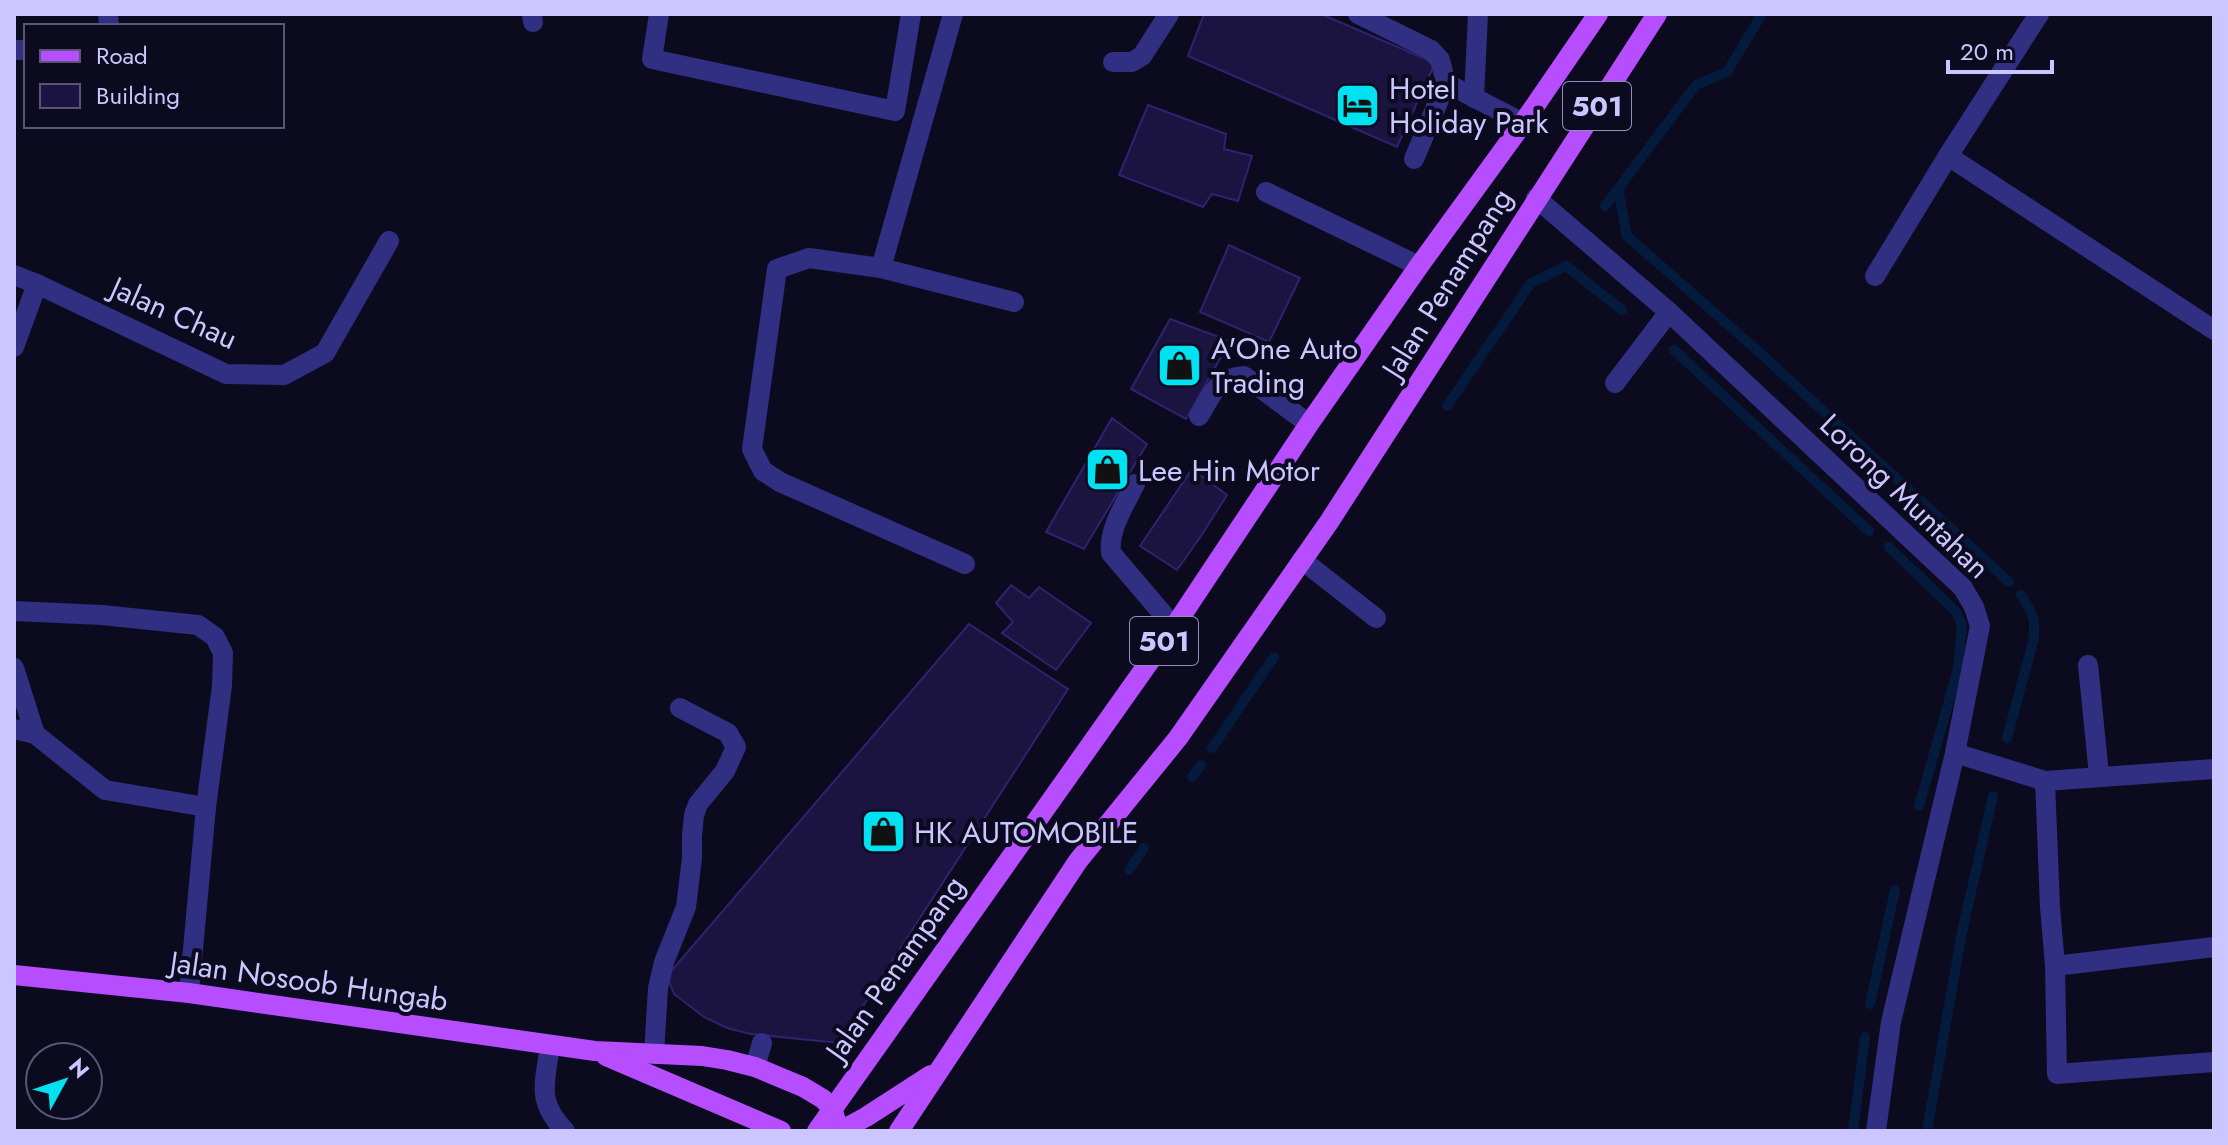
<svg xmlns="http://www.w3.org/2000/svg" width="2228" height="1145" viewBox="0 0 2228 1145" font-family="Jost,sans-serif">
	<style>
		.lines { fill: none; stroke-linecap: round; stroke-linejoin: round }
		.stream { stroke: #041b3d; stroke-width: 10 }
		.building { fill: #1b1441; stroke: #2f236f; stroke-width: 2 }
		.minor { stroke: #302f82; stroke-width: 20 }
		.major { stroke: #b64dff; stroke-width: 20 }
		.labels { text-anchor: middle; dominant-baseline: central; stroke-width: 8; stroke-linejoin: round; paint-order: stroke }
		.shield { fill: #0c0a1e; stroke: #928ebc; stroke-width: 2 }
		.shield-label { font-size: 28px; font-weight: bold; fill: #cbc6ff }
		.poi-label { font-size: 30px; fill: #cbc6ff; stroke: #0c0a1e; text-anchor: start }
		.street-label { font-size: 30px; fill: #cbc6ff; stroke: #0c0a1e }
	</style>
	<rect width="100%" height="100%" fill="#0c0a1e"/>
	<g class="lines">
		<g class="stream">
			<path d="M1762 14 1727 72 1696 85 1618 189 1627 236 1757 350 2009 582"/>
			<path d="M1605 206 1618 189"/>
			<path d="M1674 350 1869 531"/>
			<path d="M1447 406 1531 283 1566 266 1622 310"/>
			<path d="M1889 547 1948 604 1956 612 1962 625 1958 669 1919 806"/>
			<path d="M2007 738 2034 638V620L2029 608 2021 595"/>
			<path d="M1212 748 1274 657"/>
			<path d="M1192 777 1201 765"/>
			<path d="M1129 870 1144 848"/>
			<path d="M1870 1004 1895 890"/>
			<path d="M1853 1131 1865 1037"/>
			<path d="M1927 1131 1962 932 1993 796"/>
		</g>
	</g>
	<g class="building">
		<path d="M1204 14H1321L1435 63 1397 147 1188 56Z"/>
		<path d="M1148 105 1226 134 1224 149 1252 156 1238 201 1212 194 1203 207 1119 175Z"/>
		<path d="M1229 245 1300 278 1269 342 1200 312Z"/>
		<path d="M1170 319 1230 341 1186 419 1131 389Z"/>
		<path d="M1112 418 1147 444 1084 549 1046 532Z"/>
		<path d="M1192 469 1227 495 1201 536 1177 570 1140 546Z"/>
		<path d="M1011 585 1029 598 1039 587 1091 623 1056 670 1002 633 1013 622 996 603Z"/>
		<path d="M969 624 1068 689 839 1043 751 1034 727 1028 704 1017 674 994 667 976Z"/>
	</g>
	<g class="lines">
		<g class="minor">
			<path d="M108 14 109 26"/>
			<path d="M532 14 533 22"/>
			<path d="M659 14 652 59 895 111 911 14"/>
			<path d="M953 14 881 268 809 258 777 269 752 449 763 471 780 482 965 564"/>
			<path d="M1358 14 1431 50 1440 60 1446 83 1523 123"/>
			<path d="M14 50H26"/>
			<path d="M1113 62H1132L1142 56 1169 14"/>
			<path d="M1474 98 1478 14"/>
			<path d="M1948 156 2214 330"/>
			<path d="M1414 159 1446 83"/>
			<path d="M1266 192 1419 266"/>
			<path d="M1536 198 1669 312 1963 588 1974 607 1980 626 1955 753 1891 1022 1876 1131"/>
			<path d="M881 268 1014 302"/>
			<path d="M14 275 37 284 226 374 284 375 325 353 389 241"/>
			<path d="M1875 276 1948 156 2039 14"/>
			<path d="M14 347 37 284"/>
			<path d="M1615 383 1669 312"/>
			<path d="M1199 416C1212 395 1216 378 1244 376L1309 424"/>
			<path d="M1135 484C1125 505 1108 529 1111 553L1174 627"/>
			<path d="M1302 560 1376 618"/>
			<path d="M14 611 102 615 198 625 215 637 223 653 222 686 206 807 189 993"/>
			<path d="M2088 665 2099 775"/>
			<path d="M14 668 35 734"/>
			<path d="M14 729 35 734 105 790 206 807"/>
			<path d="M1955 753 2045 781 2214 769"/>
			<path d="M2045 781 2050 907 2055 966 2214 947"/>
			<path d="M2055 966 2057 1074 2214 1062"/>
			<path d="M550 1045C545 1084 536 1101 565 1131"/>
			<path d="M654 1054 658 988 664 962 686 907 692 858V836L694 815 698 804 725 771 736 747 728 733 680 708"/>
			<path d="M755 1067 762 1043"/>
		</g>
		<g class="major">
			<path d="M14 975 189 993 595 1051 702 1056 727 1060 755 1067 803 1087 823 1099 832 1108 839 1131"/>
			<path d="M606 1056 781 1131"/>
			<path d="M817 1131 1174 627 1309 424 1419 266 1523 123 1598 14"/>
			<path d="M840 1131 866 1117 931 1075"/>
			<path d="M899 1131 1078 861 1178 738 1329 522 1657 14"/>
		</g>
	</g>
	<defs>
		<symbol id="hotel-square" viewBox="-11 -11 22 22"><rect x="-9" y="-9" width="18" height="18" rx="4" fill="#00e2f1" stroke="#0c0a1e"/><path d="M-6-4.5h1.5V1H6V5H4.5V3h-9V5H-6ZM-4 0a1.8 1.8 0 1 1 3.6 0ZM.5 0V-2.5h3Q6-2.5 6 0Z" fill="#111"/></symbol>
		<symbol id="shop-square" viewBox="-11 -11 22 22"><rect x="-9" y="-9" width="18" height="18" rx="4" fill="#00e2f1" stroke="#0c0a1e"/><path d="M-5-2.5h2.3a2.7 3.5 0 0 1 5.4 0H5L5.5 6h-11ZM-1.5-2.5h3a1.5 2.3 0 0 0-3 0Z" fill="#111"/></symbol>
	</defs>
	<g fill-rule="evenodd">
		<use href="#hotel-square" x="1332" y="80" width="51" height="51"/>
		<use href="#shop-square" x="1154" y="340" width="51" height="51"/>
		<use href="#shop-square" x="1082" y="444" width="51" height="51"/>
		<use href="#shop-square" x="858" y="806" width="51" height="51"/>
	</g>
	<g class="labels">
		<g class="shield">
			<rect x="1563" y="82" width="68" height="48" rx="6"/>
			<rect x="1130" y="617" width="68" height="48" rx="6"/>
		</g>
		<g class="shield-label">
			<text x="1597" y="106">501</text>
			<text x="1164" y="641">501</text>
		</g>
		<g class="poi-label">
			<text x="1389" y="88">Hotel<tspan x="1389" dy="34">Holiday Park</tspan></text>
			<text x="1211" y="348">A'One Auto<tspan x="1211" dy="34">Trading</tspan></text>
			<text x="1138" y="470">Lee Hin Motor</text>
			<text x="914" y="832">HK AUTOMOBILE</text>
		</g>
		<g class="street-label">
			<text transform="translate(1447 283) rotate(-58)">Jalan Penampang</text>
			<text transform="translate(174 313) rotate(24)">Jalan Chau</text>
			<text transform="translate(1905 496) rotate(44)">Lorong Muntahan</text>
			<text transform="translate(895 968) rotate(-55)">Jalan Penampang</text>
			<text transform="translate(309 981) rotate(8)">Jalan Nosoob Hungab</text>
		</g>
	</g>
	<rect width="2228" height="1145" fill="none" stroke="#cbc6ff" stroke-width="32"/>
	<rect x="24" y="24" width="260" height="104" fill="#0c0a1e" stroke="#585578" stroke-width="2"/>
	<rect x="40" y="50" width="40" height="12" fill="#b64dff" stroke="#585578" stroke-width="2"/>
	<text x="96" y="64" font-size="24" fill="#cbc6ff">Road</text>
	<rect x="40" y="84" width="40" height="24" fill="#1b1441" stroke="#585578" stroke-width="2"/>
	<text x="96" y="104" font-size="24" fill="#cbc6ff">Building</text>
	<g transform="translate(64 1081) rotate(50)"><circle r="38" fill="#0c0a1e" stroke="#585578" stroke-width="2"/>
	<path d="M0-6L14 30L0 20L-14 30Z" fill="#00e2f1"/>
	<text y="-12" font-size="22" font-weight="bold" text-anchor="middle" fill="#cbc6ff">N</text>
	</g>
	<path d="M1948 60v12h104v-12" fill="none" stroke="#cbc6ff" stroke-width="4"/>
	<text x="1960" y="60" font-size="24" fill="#cbc6ff" stroke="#0c0a1e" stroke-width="6" paint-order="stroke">20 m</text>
</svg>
